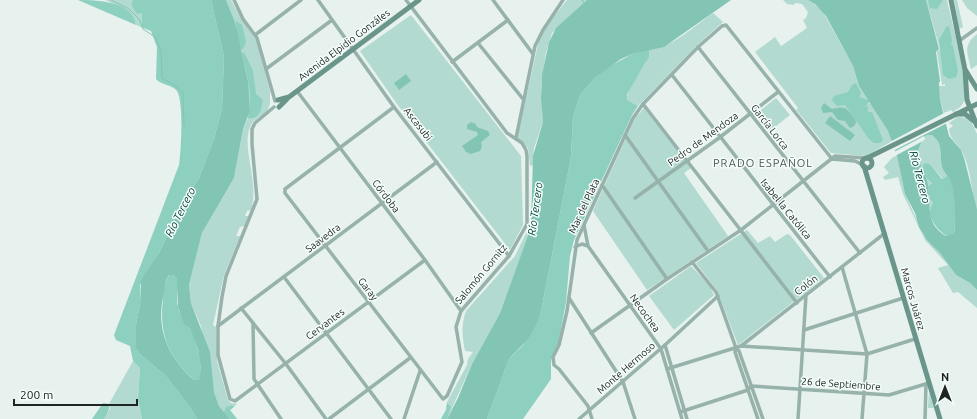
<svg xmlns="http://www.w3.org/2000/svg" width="977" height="419" viewBox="0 0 977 419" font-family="Ubuntu,sans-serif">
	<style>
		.green { fill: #b2dad0 }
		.forest { fill: #8dd0c0 }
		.water { fill: #83c5b5; fill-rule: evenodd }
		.pier { fill: #e7f1ee }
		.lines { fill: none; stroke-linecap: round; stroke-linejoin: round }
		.stream { stroke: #83c5b5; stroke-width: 1 }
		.minor { stroke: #96b2ab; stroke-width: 3.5 }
		.secondary { stroke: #6a958a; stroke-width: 5 }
		.labels { text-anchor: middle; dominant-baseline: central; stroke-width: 3; stroke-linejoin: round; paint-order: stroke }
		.street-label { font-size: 10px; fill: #202423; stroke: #f4fefb }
		.neighbourhood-label { font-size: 11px; letter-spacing: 1px; fill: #4a514f; stroke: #f4fefb }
		.water-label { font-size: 11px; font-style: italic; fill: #034237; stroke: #f4fefb }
	</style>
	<rect width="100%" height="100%" fill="#e7f1ee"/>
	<g class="green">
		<path d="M105 0H133L131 6 142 13 141 27 136 25C134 9 118 6 105 0Z"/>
		<path d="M226 0H231L240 17 256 40 270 91V104L267 111C262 115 254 119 251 125 240 145 260 183 251 210L247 211 245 216H249L245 226 240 227 236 236H240L224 275 213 325 216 327 217 361 228 400 231 403 237 404 230 410 237 419H230L219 406 214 392 201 326 191 303 189 285 202 233 234 178 243 129 248 118V81L235 22Z"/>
		<path d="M567 0H587L552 33 546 52 541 86 543 122 534 148 533 165 530 166 528 148 518 139 519 129 539 40 545 28Z"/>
		<path d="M783 0H808L822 10 853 66 859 86 870 103 868 104H871L888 131 892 141 866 156 831 153 798 112 796 110 798 108 755 52 775 37 781 46 807 28 803 20 806 18 808 12 802 4 795 3 794 5 787 4Z"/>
		<path d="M926 0H947C951 19 970 86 964 101 962 107 957 109 953 112L951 110 944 113 940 100 939 86H945V84L942 85 937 52 940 49Z"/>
		<path d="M954 0H957L963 27 959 29Z"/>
		<path d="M962 0H977V16L967 8Z"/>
		<path d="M713 13 723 22 696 46 638 106 627 100C627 81 650 68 649 49 669 50 696 25 713 13Z"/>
		<path d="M411 15 521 156 523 225 510 250 397 104 360 51Z"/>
		<path d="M977 34V65L971 69C968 53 962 46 977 34Z"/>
		<path d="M776 98 790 115 770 131 756 114Z"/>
		<path d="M644 108 691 168 684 173 728 236 647 290 593 211 635 118Z"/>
		<path d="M955 116 966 118 971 121 977 134V209C971 191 971 166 961 150 956 142 950 139 949 129L953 126 949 123 956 118Z"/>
		<path d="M927 135H932C946 145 938 151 942 164 943 168 946 172 948 176L945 179H943L930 164 926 163 923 164 922 170C917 159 915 142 927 135Z"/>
		<path d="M897 155 905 194 923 234 940 253 956 275 970 283 977 290V308L958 292 953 293 938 268 948 265 925 240 903 194 898 177 885 180 883 177 889 173 884 167 892 158Z"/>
		<path d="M927 179 932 183 928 188 930 200 933 202 929 213Z"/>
		<path d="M529 227H531L500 313 472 364 447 419H441L446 410 447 402 467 365 468 359 473 352 465 351C462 336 461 325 466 311L515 256Z"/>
		<path d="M747 230 758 243 770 236 775 242 787 234 790 235 824 278 738 345 717 290 696 263Z"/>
		<path d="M691 266 710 286 714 295 674 330 649 296Z"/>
		<path d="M133 361 140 368 138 399 142 419H104L110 409 109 404Z"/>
		<path d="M929 393 934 408H928L927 419Z"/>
	</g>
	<g class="forest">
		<path d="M78 0C97 0 133 1 136 25Z"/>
		<path d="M133 0H211L224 57 222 108 214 139 199 178 183 203 159 253 140 285V305L136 324V349L142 356 165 375 190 407 197 419H142L138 399 140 368 133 361 130 346 116 340 114 335 179 165C181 152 184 102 177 91 172 84 162 86 156 79L157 47 151 31 141 27 142 13 137 14 131 5Z"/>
		<path d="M928 0H943L937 9 930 8Z"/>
		<path d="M236 21 242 25 246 42 243 49H241L236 35Z"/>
		<path d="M949 26 952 40 951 44 953 46 958 71 956 77 949 79 943 75 939 40 946 27Z"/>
		<path d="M649 49V57L627 94V100L638 106 632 115 574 240 570 256 566 302 558 345 551 360V379L523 419H487L509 359 523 345 540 317 571 157 573 117 580 95 596 77 607 68 632 54Z"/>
		<path d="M244 52 253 71 256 94 263 100C261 109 260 120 248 118 254 98 247 74 242 54Z"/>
		<path d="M856 83 861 93 859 97 868 100 869 102 865 107 868 106V112H872L883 140 880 143H874L869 139 845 105 837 106 832 100 834 96 848 92 852 85Z"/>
		<path d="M926 163 930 164 942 179 948 176C958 190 954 212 955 229L954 233 947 236C938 231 932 222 929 213L933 202 930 200 928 187 932 183 927 179 922 170 923 164Z"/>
		<path d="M169 275H173L177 279C180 288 175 298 178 307 180 316 186 321 190 328 196 339 205 369 199 380H194C168 356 159 334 163 299 163 292 165 281 169 275Z"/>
		<path d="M103 403 109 404C110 410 107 414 104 419H92Z"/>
		<path d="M447 403 451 407 447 419H441L446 410Z"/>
		<path d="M232 405 234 407 230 410 237 419H230L224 412 226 407Z"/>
	</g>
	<g class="water">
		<path d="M211 0H226L235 22 248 81 250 111 243 129 234 178 202 233 189 285 191 303 210 352 214 392 219 406 230 419H197L190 407 165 375 142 356 136 349V324L140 305 141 280 159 253 183 203 199 178 214 139 222 108 224 57ZM169 275H173L177 279 178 307 184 324 190 328 198 349 201 368 199 380H194C168 357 155 328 164 293 165 287 165 280 169 275Z"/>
		<path d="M587 0H731L664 47 632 54 621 59 596 77 580 95 573 117 571 157 540 317 529 338 509 359 487 419H447L458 398 472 364 500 313 531 227 533 156 543 122 541 98 542 75 549 42 556 28Z"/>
		<path d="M808 0H926L939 49 936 52 940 81 939 83 940 100 949 136 961 150 964 158 977 209V290L970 283 956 275 940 253 927 240 919 227 915 213 905 194 897 156 888 131 859 86 853 66 826 16 816 5ZM927 135H932C944 144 939 153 942 166 943 172 949 176 951 182 956 197 954 213 955 229L954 233 946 236C923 223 932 201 927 180 923 167 914 159 920 145 922 140 922 138 927 135Z"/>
		<path d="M406 74 411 81 399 90 394 83Z"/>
		<path d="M824 103 832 109C847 105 847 109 856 121L855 125 851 128 849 127 845 121 838 120 832 112 823 113 821 108Z"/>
		<path d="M830 116 855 135 850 141 825 123Z"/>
		<path d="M471 122 476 124 477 127 488 131 490 135 481 142 482 146 480 151 471 154 466 152 462 146 478 135 477 132 467 129V125Z"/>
	</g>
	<g class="pier">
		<path d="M946 112 949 122 893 151 890 142Z"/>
		<path d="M924 136 925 139 923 141 895 156 894 152Z"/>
	</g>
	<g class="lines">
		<g class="stream">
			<path d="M111 0 129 9 139 19 143 29 155 37 161 51 162 78C170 83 176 85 183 93L184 126"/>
			<path d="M582 0 584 3"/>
		</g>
		<g class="minor">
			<path d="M234 0 243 19 257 38 275 101"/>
			<path d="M318 0 394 107 509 256"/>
			<path d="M493 0 533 54"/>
			<path d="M255 35 301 0"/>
			<path d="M959 41 977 28"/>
			<path d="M478 43 523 99"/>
			<path d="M698 47 860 253"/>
			<path d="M452 62 508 20"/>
			<path d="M266 69 332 20"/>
			<path d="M672 75 830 277"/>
			<path d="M297 91 425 260 461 311"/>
			<path d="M643 104 797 303"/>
			<path d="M274 107 255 123 252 129V144L257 199 226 276 222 297 218 326V355L230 399 235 401 425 260"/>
			<path d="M394 107 285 189V193L443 399 447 396 462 362 456 327 461 311 509 256 527 224V156L526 150 522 143 507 133 406 0"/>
			<path d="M625 135 708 251"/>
			<path d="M516 138 535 46 543 30 563 0"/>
			<path d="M832 159 855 161 863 165"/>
			<path d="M602 185 667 279"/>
			<path d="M635 198 719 138 778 92"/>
			<path d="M584 225 588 246 661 349 682 419"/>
			<path d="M575 247 582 244 588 246"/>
			<path d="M692 262 716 292 736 348 735 352 758 419"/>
			<path d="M842 267 867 354 862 419"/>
			<path d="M284 277 391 419"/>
			<path d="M569 298 623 382 635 419"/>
			<path d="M241 308 286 364 326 419"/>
			<path d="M253 323 254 379 281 419"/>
			<path d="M218 326 437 162"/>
			<path d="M804 330 903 298"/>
			<path d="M591 333 667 279 741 230 835 156 866 158"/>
			<path d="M665 345 687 419"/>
			<path d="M741 346 867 354 915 339"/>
			<path d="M736 348 739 351 763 419"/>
			<path d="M667 369 741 346 885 233"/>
			<path d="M680 412 748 390 751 386 889 395 929 383"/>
			<path d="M329 419 410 358"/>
			<path d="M404 419 420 371"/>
			<path d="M579 419 665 345 718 296"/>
			<path d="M592 419 588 406 559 369 554 365 553 357 559 345 567 311 577 240 633 118 643 104 698 47 722 26 726 25 832 159"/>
			<path d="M798 419 806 295"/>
			<path d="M925 419 926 384"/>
		</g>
		<g class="secondary">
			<path d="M951 0 965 70 967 100 977 126"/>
			<path d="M966 71 977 89"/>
			<path d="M278 100 289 97 419 0"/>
			<path d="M279 107 287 99"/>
			<path d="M956 114H965L974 121"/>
			<path d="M867 158 977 104"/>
			<circle cx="867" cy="163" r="5"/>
			<path d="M864 166 940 419"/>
		</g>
	</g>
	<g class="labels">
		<g class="street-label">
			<text transform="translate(344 45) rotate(-37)">Avenida Elpidio Gonzáles</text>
			<text transform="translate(418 124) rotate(52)">Ascasubi</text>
			<text transform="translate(770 127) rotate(52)">García Lorca</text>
			<text transform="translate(703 139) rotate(-36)">Pedro de Mendoza</text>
			<text transform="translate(386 196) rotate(53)">Córdoba</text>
			<text transform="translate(584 206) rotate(-65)">Mar del Plata</text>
			<text transform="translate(786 209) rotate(51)">Isabel la Católica</text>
			<text transform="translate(323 238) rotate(-37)">Saavedra</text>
			<text transform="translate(481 274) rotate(-50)">Salomón Gornitz</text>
			<text transform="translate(806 285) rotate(-38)">Colón</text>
			<text transform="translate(368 289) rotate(53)">Garay</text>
			<text transform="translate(913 299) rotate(74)">Marcos Juárez</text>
			<text transform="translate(645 313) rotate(54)">Necochea</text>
			<text transform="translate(325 324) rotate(-37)">Cervantes</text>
			<text transform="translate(626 368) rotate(-41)">Monte Hermoso</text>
			<text transform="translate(841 384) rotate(4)">26 de Septiembre</text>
		</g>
		<g class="neighbourhood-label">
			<text x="763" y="163">PRADO ESPAÑOL</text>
		</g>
		<g class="water-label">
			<text transform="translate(920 177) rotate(75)">Río Tercero</text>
			<text transform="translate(535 209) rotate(-82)">Río Tercero</text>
			<text transform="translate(180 212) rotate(-63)">Río Tercero</text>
		</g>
	</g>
	<g transform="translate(945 387)" stroke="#f4fefb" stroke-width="3" paint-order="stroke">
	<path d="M0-3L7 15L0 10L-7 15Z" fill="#202423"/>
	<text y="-6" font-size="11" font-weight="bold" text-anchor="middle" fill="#202423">N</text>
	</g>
	<path d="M14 399v6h123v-6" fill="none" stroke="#202423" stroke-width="2"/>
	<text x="20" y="399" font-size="12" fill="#202423" stroke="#f4fefb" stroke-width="3" paint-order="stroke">200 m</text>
</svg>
